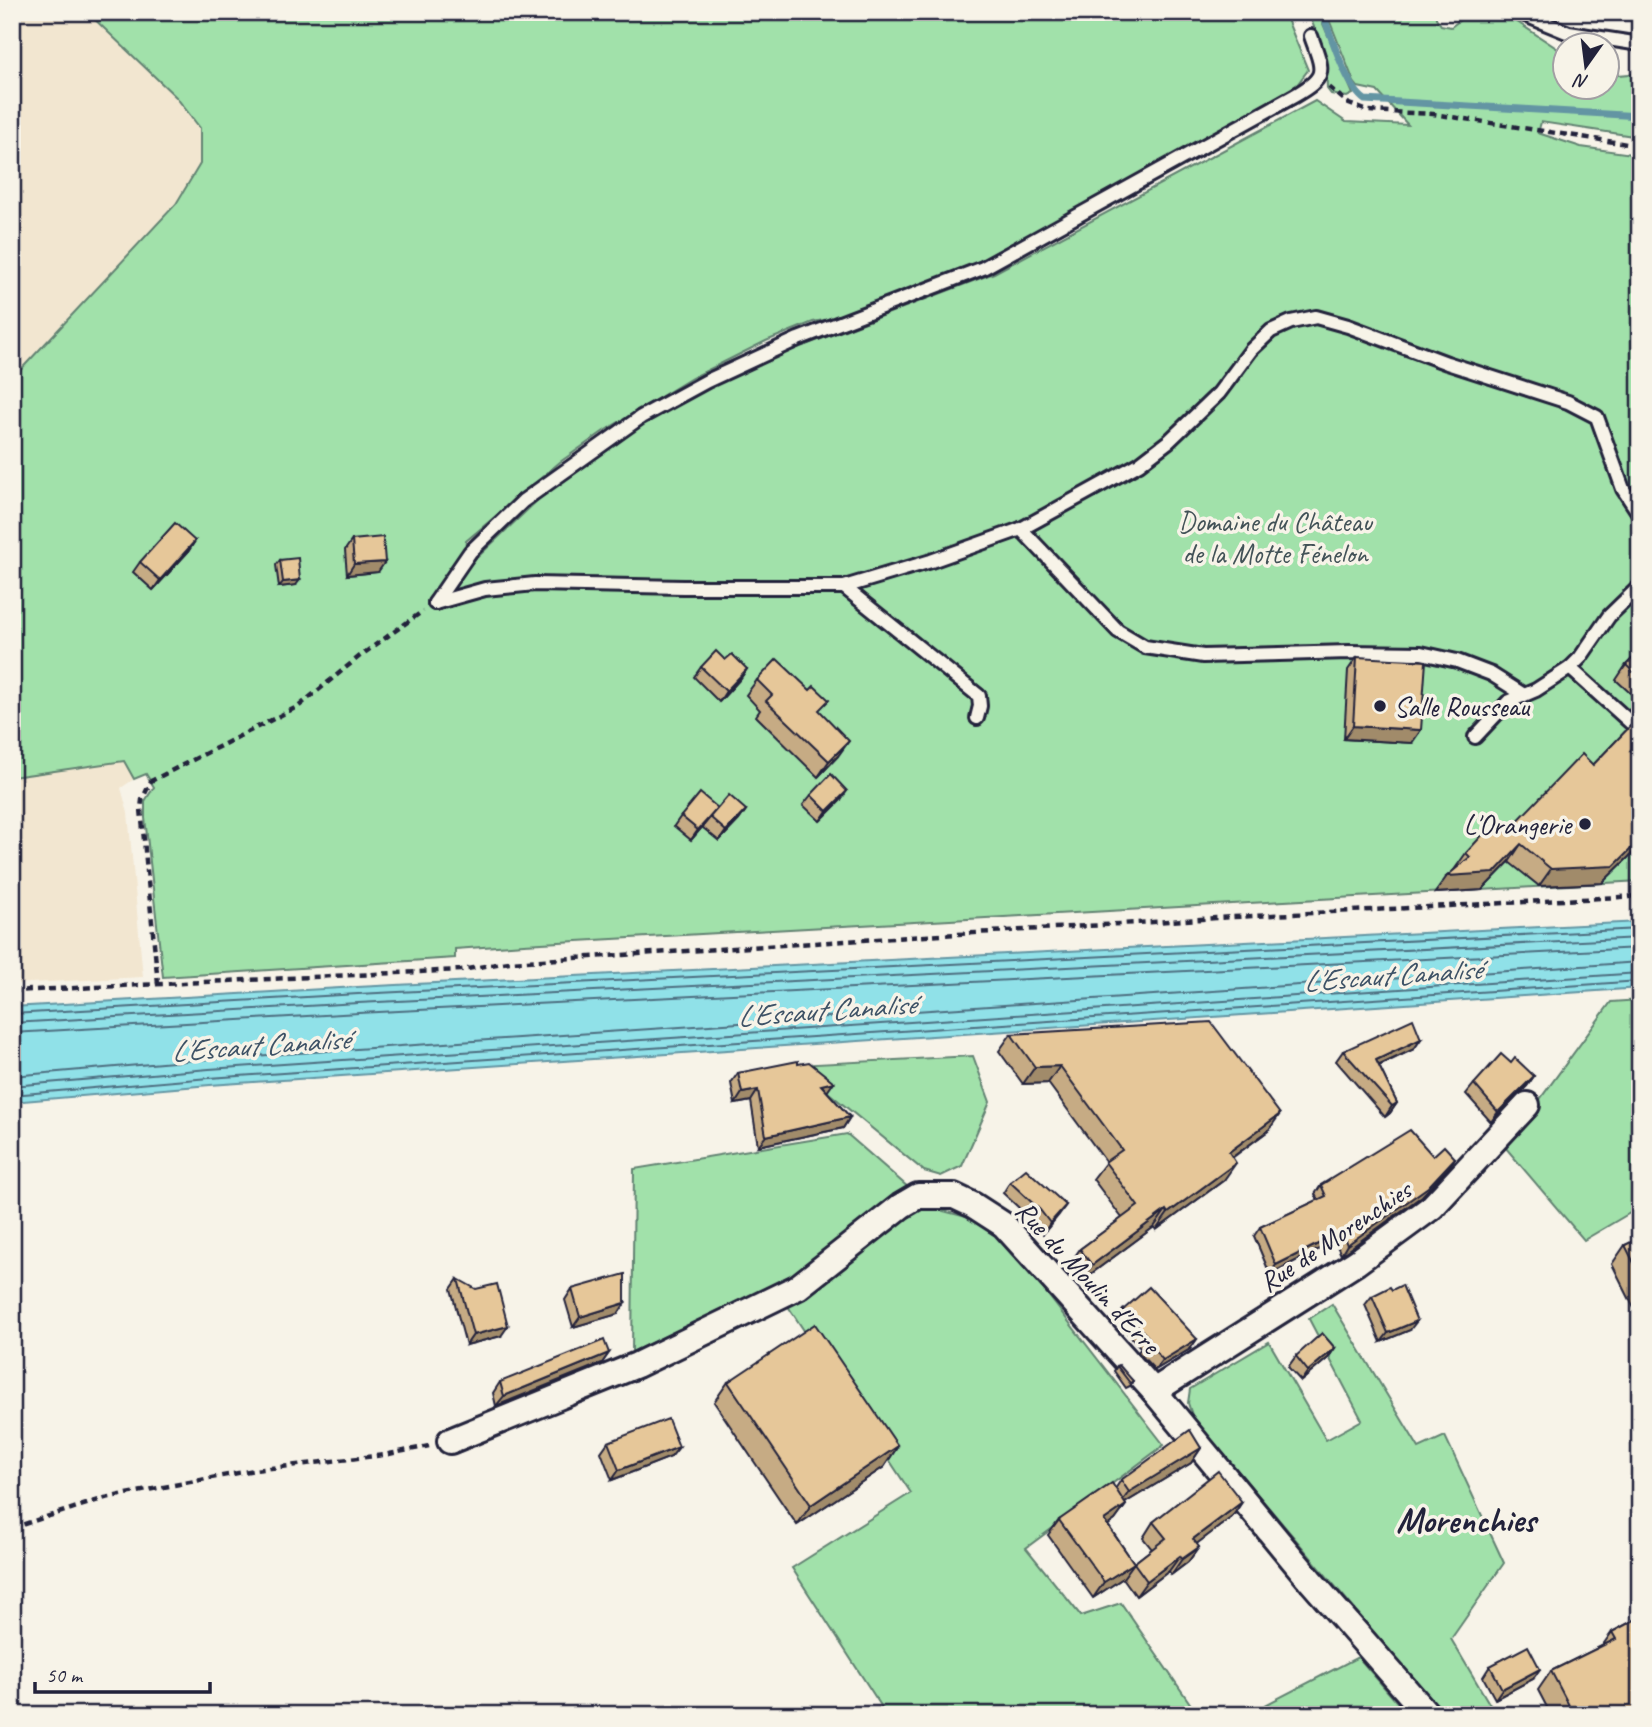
<svg xmlns="http://www.w3.org/2000/svg" width="1652" height="1727" viewBox="0 0 1652 1727" font-family="Caveat,sans-serif">
	<style>
		.built { fill: #f2e6d0 }
		.green { fill: #a1e1aa; stroke: #628272; stroke-width: 2 }
		.water { fill: #90e1e8; stroke: #6495a3; stroke-width: 2 }
		.lines { fill: none; stroke-linecap: round; stroke-linejoin: round }
		.shore { stroke: #4e6e80; stroke-width: 2 }
		.stream { stroke: #6495a3; stroke-width: 7 }
		.service-casing { stroke: #22223b; stroke-width: 18 }
		.minor-casing { stroke: #22223b; stroke-width: 30 }
		.path { stroke: #22223b; stroke-width: 4.5; stroke-dasharray: 7 5; stroke-linecap: butt }
		.service { stroke: #f7f3e8; stroke-width: 12 }
		.minor { stroke: #f7f3e8; stroke-width: 24 }
		.wall { fill: #c6ab84; stroke: #22223b; stroke-width: 2 }
		.shaded-wall { fill: #a18b6b; stroke: #22223b; stroke-width: 2 }
		.building { fill: #e6c799; stroke: #22223b; stroke-width: 2 }
		.poi-dot { fill: #22223b; stroke: #f7f3e8; stroke-width: 2.5 }
		.labels { text-anchor: middle; dominant-baseline: central; stroke-width: 7; stroke-linejoin: round; paint-order: stroke }
		.park-label { font-size: 28px; fill: #425257; stroke: #f7f3e8 }
		.poi-label { font-size: 28px; fill: #22223b; stroke: #f7f3e8; text-anchor: start }
		.street-label { font-size: 28px; fill: #22223b; stroke: #f7f3e8 }
		.water-label { font-size: 30px; font-style: italic; fill: #3e5266; stroke: #f7f3e8 }
		.district-label { font-size: 35px; font-weight: bold; fill: #22223b; stroke: #f7f3e8 }
	</style>
	<rect width="100%" height="100%" fill="#f7f3e8"/>
	<filter id="ink" filterUnits="userSpaceOnUse"><feTurbulence type="fractalNoise" baseFrequency=".0143" numOctaves="2"/><feDisplacementMap in="SourceGraphic" scale="14" xChannelSelector="R" yChannelSelector="G"/><feConvolveMatrix kernelMatrix="1 2 1 2 8 2 1 2 1" color-interpolation-filters="sRGB"/></filter>
	<g filter="url(#ink)">
		<g class="built">
			<path d="M12 12H207L635 411 560 462 466 541 12 548Z"/>
			<path d="M12 614 68 666 134 779 121 788 128 813 143 977 12 984Z"/>
		</g>
		<g class="green">
			<path d="M87 12H1284L1308 70 1296 86 1170 159 983 262 856 314 813 322 766 341 692 378 604 431 560 462 466 541 463 571 560 479 661 412 740 370 994 273 1315 101 1346 122 1408 125 1377 91 1358 87 1354 82 1326 12H1436V18L1441 25 1451 27 1460 20 1464 12H1502L1564 53V88H1606L1607 76 1640 73V137L1541 122 1538 133 1581 147 1640 155V881L524 944 455 949V958L163 977 145 818V801L154 787 146 774 134 779 124 761 12 777V379L176 204 200 164V128L176 97Z"/>
			<path d="M1308 12H1318L1353 94 1347 97 1331 94 1327 89 1326 57Z"/>
			<path d="M1640 1000V1207L1584 1240 1505 1147 1611 1002Z"/>
			<path d="M973 1056 990 1102 962 1166 941 1176 924 1171 795 1065Z"/>
			<path d="M847 1134 932 1208 978 1220 1014 1251 1164 1445 1026 1548 1081 1616 1121 1603 1198 1715H887L792 1568 911 1493 774 1285 632 1352 634 1169Z"/>
			<path d="M1332 1304 1419 1448 1445 1436 1504 1563 1451 1639 1496 1715H1444L1193 1418 1188 1403 1190 1389 1269 1342 1326 1440 1362 1420 1309 1319Z"/>
			<path d="M1358 1657 1408 1715H1246Z"/>
		</g>
		<path class="water" d="M1640 922V988L210 1085 12 1102V1007L357 987Z"/>
		<g class="lines">
			<g class="shore">
				<path d="M12 1014 358 994 1640 929"/>
				<path d="M12 1023 358 1003 1640 938"/>
				<path d="M12 1033 359 1013 1640 948"/>
				<path d="M12 1076 208 1059 1640 962"/>
				<path d="M12 1086 209 1069 1640 973"/>
				<path d="M12 1095 209 1078 1640 981"/>
			</g>
			<path class="stream" d="M1322 12C1331 35 1346 87 1365 100L1640 116"/>
			<defs>
				<g id="service">
					<path d="M1518 12 1569 33 1640 44"/>
					<path d="M844 587 979 696 980 706 977 718"/>
					<path d="M435 603 470 552 523 501 641 417 707 381 798 339 983 268 1294 96C1329 76 1323 71 1311 36"/>
					<path d="M435 603 485 589 535 584 683 587H844L931 561 1021 529"/>
					<path d="M1570 668 1640 731"/>
					<path d="M1524 695 1491 674 1457 661 1421 653 1349 652 1203 656 1145 647 1118 631 1021 529 1139 464 1169 441 1219 393 1251 350 1271 331 1291 322 1316 317 1348 326 1447 363 1568 402 1597 417 1623 489 1640 515"/>
					<path d="M1475 737 1508 702 1536 690 1570 668 1580 658 1609 616 1640 586"/>
				</g>
				<g id="minor">
					<path d="M1154 1391 1357 1262 1432 1207 1527 1105"/>
					<path d="M450 1441 637 1365 798 1287 901 1206 918 1196H954L973 1205 1004 1225 1154 1391 1310 1580 1428 1715"/>
				</g>
			</defs>
			<use href="#service" class="service-casing"/>
			<use href="#minor" class="minor-casing"/>
			<g class="path">
				<path d="M1329 87 1349 104 1368 111 1433 114 1640 146"/>
				<path d="M158 984 141 809 142 800 151 781 299 706 360 656 423 611"/>
				<path d="M12 991 461 970 509 962 1216 918 1640 896"/>
				<path d="M12 1528 105 1498 254 1470 384 1455 429 1446"/>
			</g>
			<use href="#service" class="service"/>
			<use href="#minor" class="minor"/>
		</g>
		<g class="wall">
			<path d="M352 540 378 572 347 575 345 550Z"/>
			<path d="M195 541 188 552 153 590 133 572 140 562Z"/>
			<path d="M280 560 296 585 279 587 276 565Z"/>
			<path d="M1640 651V702L1616 680 1626 665Z"/>
			<path d="M1357 657 1412 743 1344 739 1348 670Z"/>
			<path d="M725 660 747 669 740 679 719 702 694 677 701 667Z"/>
			<path d="M757 680 820 712 838 756 818 777 756 716 760 710 746 695Z"/>
			<path d="M1640 716V739L1631 751 1640 759V846L1602 883 1539 886 1509 862 1482 890 1435 893 1454 870 1466 853 1507 832 1593 765Z"/>
			<path d="M811 795 840 801 820 821 803 805Z"/>
			<path d="M718 808 746 810 739 820 719 841 703 828 704 825 691 840 674 826 681 816Z"/>
			<path d="M1011 1034 1268 1131 1232 1158 1224 1180 1156 1230 1154 1227 1080 1282 1068 1266 1080 1249 1122 1218 1093 1179 1106 1162 1048 1083 1023 1084 999 1051Z"/>
			<path d="M1421 1039 1414 1049 1379 1066 1397 1103 1390 1113 1385 1117 1336 1061 1343 1051Z"/>
			<path d="M1511 1063 1534 1076 1527 1086 1491 1122 1466 1094 1474 1084Z"/>
			<path d="M798 1064 827 1092 850 1117 843 1128 758 1146 751 1101 735 1104 731 1083 738 1073Z"/>
			<path d="M1433 1156 1455 1158 1449 1167 1422 1196 1341 1255 1335 1241 1270 1274 1254 1236 1260 1227 1318 1200 1315 1194 1321 1185Z"/>
			<path d="M1010 1182 1066 1205 1043 1234 1033 1221 1003 1193Z"/>
			<path d="M1640 1238V1320L1612 1264 1625 1245Z"/>
			<path d="M458 1279 501 1336 466 1345 451 1289Z"/>
			<path d="M572 1289 625 1303 618 1314 573 1327 565 1300Z"/>
			<path d="M1372 1296 1410 1330 1381 1342 1365 1305Z"/>
			<path d="M1123 1310 1197 1339 1190 1349 1155 1370 1138 1352 1141 1348 1116 1320Z"/>
			<path d="M1335 1348 1328 1358 1301 1381 1288 1367 1296 1356Z"/>
			<path d="M609 1353 602 1363 496 1406 493 1393 500 1382Z"/>
			<path d="M1117 1366 1133 1381 1130 1386 1126 1388 1114 1371Z"/>
			<path d="M728 1382 898 1446 884 1467 797 1525 714 1402Z"/>
			<path d="M608 1442 679 1447 671 1457 612 1480 601 1452Z"/>
			<path d="M1201 1448 1191 1463 1125 1503 1126 1505 1115 1520 1108 1525 1134 1563 1152 1549 1143 1538 1153 1522 1242 1502 1232 1517 1196 1544 1199 1547 1188 1562 1171 1575 1169 1571 1136 1596 1123 1578 1093 1598 1048 1535 1059 1520 1115 1489 1121 1480Z"/>
			<path d="M1640 1617V1715H1551L1538 1690 1551 1671 1602 1646 1612 1632Z"/>
			<path d="M1490 1666 1533 1679 1495 1699 1483 1677Z"/>
		</g>
		<g class="shaded-wall">
			<path d="M1597 12H1640V17Z"/>
			<path d="M195 541 188 552 153 590 160 580Z"/>
			<path d="M385 562 378 572 347 575 354 564Z"/>
			<path d="M300 580 296 585 279 587 283 582Z"/>
			<path d="M747 669 740 679 719 702 726 691Z"/>
			<path d="M1353 726 1421 730 1412 743 1344 739Z"/>
			<path d="M849 741 838 756 818 777 829 761Z"/>
			<path d="M847 791 840 801 820 821 827 811Z"/>
			<path d="M718 808 704 825 691 840 698 830Z"/>
			<path d="M746 810 739 820 719 841 726 831Z"/>
			<path d="M1640 840V846L1602 883 1539 886 1551 869Z"/>
			<path d="M1521 844 1509 862 1482 890 1435 893 1447 876Z"/>
			<path d="M1421 1039 1414 1049 1369 1070 1376 1060Z"/>
			<path d="M1060 1066 1048 1083 1023 1084 1035 1067Z"/>
			<path d="M1534 1076 1527 1086 1491 1122 1498 1112Z"/>
			<path d="M834 1082 827 1092 821 1085Z"/>
			<path d="M758 1090 751 1101 735 1104 742 1093Z"/>
			<path d="M1397 1103 1390 1113 1385 1117 1392 1106Z"/>
			<path d="M1280 1114 1268 1131 1216 1169 1229 1152Z"/>
			<path d="M850 1117 843 1128 758 1146 766 1136Z"/>
			<path d="M1455 1158 1449 1167 1422 1196 1341 1255 1347 1245Z"/>
			<path d="M1236 1163 1224 1180 1156 1230 1168 1213Z"/>
			<path d="M1066 1205 1059 1215 1043 1234 1050 1223Z"/>
			<path d="M1166 1210 1154 1227 1080 1282 1092 1265Z"/>
			<path d="M1342 1232 1335 1241 1270 1274 1276 1265Z"/>
			<path d="M625 1303 618 1314 573 1327 580 1317Z"/>
			<path d="M1417 1321 1410 1330 1381 1342 1388 1333Z"/>
			<path d="M508 1326 501 1336 466 1345 473 1335Z"/>
			<path d="M1197 1339 1190 1349 1155 1370 1163 1360Z"/>
			<path d="M1335 1348 1328 1358 1301 1381 1308 1371Z"/>
			<path d="M609 1353 602 1363 496 1406 504 1396Z"/>
			<path d="M898 1446 884 1467 797 1525 811 1505Z"/>
			<path d="M679 1447 671 1457 612 1480 619 1470Z"/>
			<path d="M1201 1448 1191 1463 1118 1507 1129 1492Z"/>
			<path d="M1242 1502 1232 1517 1182 1555 1193 1539Z"/>
			<path d="M1126 1505 1115 1520 1093 1536 1104 1520Z"/>
			<path d="M1199 1547 1188 1562 1171 1575 1182 1559Z"/>
			<path d="M1180 1556 1169 1571 1136 1596 1147 1581Z"/>
			<path d="M1134 1563 1123 1578 1093 1598 1104 1582Z"/>
			<path d="M1540 1669 1533 1679 1495 1699 1502 1689Z"/>
		</g>
		<g class="building">
			<path d="M175 523 195 541 160 580 140 562Z"/>
			<path d="M383 537 385 562 354 564 352 540Z"/>
			<path d="M298 558 300 580 283 582 280 560Z"/>
			<path d="M716 651 725 660 732 654 747 669 726 691 701 667Z"/>
			<path d="M1640 651V678L1626 665Z"/>
			<path d="M1357 657 1426 661 1421 730 1353 726Z"/>
			<path d="M777 659 810 690 814 686 829 700 819 710 849 741 829 761 766 701 772 695 757 680Z"/>
			<path d="M1640 716V738L1630 751 1640 759V840L1614 866 1551 869 1521 844 1494 873 1447 876 1470 857 1466 853 1495 821 1507 832 1582 754 1593 765Z"/>
			<path d="M831 774 847 791 827 811 811 795Z"/>
			<path d="M700 793 718 808 698 830 681 816Z"/>
			<path d="M729 795 746 810 726 831 710 817Z"/>
			<path d="M1413 1019 1421 1039 1376 1060 1397 1103 1392 1106 1343 1051Z"/>
			<path d="M1211 1022 1280 1114 1229 1152 1236 1163 1168 1213 1166 1210 1092 1265 1080 1249 1138 1206 1105 1162 1122 1150 1060 1066 1035 1067 1011 1034Z"/>
			<path d="M1501 1054 1511 1063 1515 1058 1534 1076 1498 1112 1474 1084Z"/>
			<path d="M798 1061V1064L809 1062 834 1082 821 1085 850 1117 766 1136 758 1090 742 1093 738 1073Z"/>
			<path d="M1410 1130 1433 1156 1444 1146 1455 1158 1428 1187 1347 1245 1342 1232 1276 1265 1260 1227 1326 1196 1321 1185Z"/>
			<path d="M1026 1169 1066 1205 1050 1223 1040 1210 1010 1182Z"/>
			<path d="M1640 1238V1275L1625 1245Z"/>
			<path d="M625 1274V1303L580 1317 572 1289Z"/>
			<path d="M458 1279 476 1289 497 1284 508 1326 473 1335Z"/>
			<path d="M1402 1285 1417 1321 1388 1333 1372 1296 1390 1287 1392 1290Z"/>
			<path d="M1149 1287 1197 1339 1163 1360 1146 1341 1149 1338 1123 1310Z"/>
			<path d="M815 1324 898 1446 811 1505 728 1382Z"/>
			<path d="M1322 1333 1335 1348 1308 1371 1296 1356Z"/>
			<path d="M604 1340 609 1353 504 1396 500 1382Z"/>
			<path d="M1119 1365 1133 1381 1130 1383 1117 1366Z"/>
			<path d="M668 1419 679 1447 619 1470 608 1442Z"/>
			<path d="M1190 1430 1201 1448 1129 1492 1121 1480Z"/>
			<path d="M1218 1471 1242 1502 1193 1539 1199 1547 1182 1559 1180 1556 1147 1581 1134 1563 1166 1538 1153 1522Z"/>
			<path d="M1112 1483 1126 1505 1104 1520 1134 1563 1104 1582 1059 1520Z"/>
			<path d="M1640 1617V1715H1574L1551 1671 1616 1639 1612 1632Z"/>
			<path d="M1528 1646 1540 1669 1502 1689 1490 1666Z"/>
		</g>
	</g>
	<g class="poi-dot">
		<circle cx="1380" cy="706" r="7"/>
		<circle cx="1585" cy="824" r="7"/>
	</g>
	<g class="labels">
		<g class="park-label">
			<text x="1275" y="521">Domaine du Château<tspan x="1275" dy="32">de la Motte Fénelon</tspan></text>
		</g>
		<g class="poi-label">
			<text x="1394" y="706">Salle Rousseau</text>
			<text x="1571" y="824" text-anchor="end">L'Orangerie</text>
		</g>
		<g class="street-label">
			<text transform="translate(1335 1236) rotate(-34)">Rue de Morenchies</text>
			<text transform="translate(1088 1277) rotate(47)">Rue du Moulin d'Erre</text>
		</g>
		<g class="water-label">
			<text transform="translate(1392 975) rotate(-4)">L'Escaut Canalisé</text>
			<text transform="translate(826 1010) rotate(-4)">L'Escaut Canalisé</text>
			<text transform="translate(260 1045) rotate(-4)">L'Escaut Canalisé</text>
		</g>
		<g class="district-label">
			<text x="1466" y="1520">Morenchies</text>
		</g>
	</g>
	<rect width="1652" height="1727" fill="none" stroke="#f7f3e8" stroke-width="42"/>
	<rect x="21" y="21" width="1610" height="1685" fill="none" stroke="#22223b" stroke-width="2.5" filter="url(#ink)"/>
	<g transform="translate(1586 66) rotate(194)"><circle r="33" fill="#f7f3e8" stroke="#a29fa3" stroke-width="2"/>
	<path d="M0-5L12 26L0 18L-12 26Z" fill="#22223b"/>
	<text y="-10" font-size="19" font-weight="bold" text-anchor="middle" fill="#22223b">N</text>
	</g>
	<path d="M35 1682v10h175v-10" fill="none" stroke="#22223b" stroke-width="3.5"/>
	<text x="46" y="1682" font-size="21" fill="#22223b" stroke="#f7f3e8" stroke-width="5" paint-order="stroke">50 m</text>
</svg>
